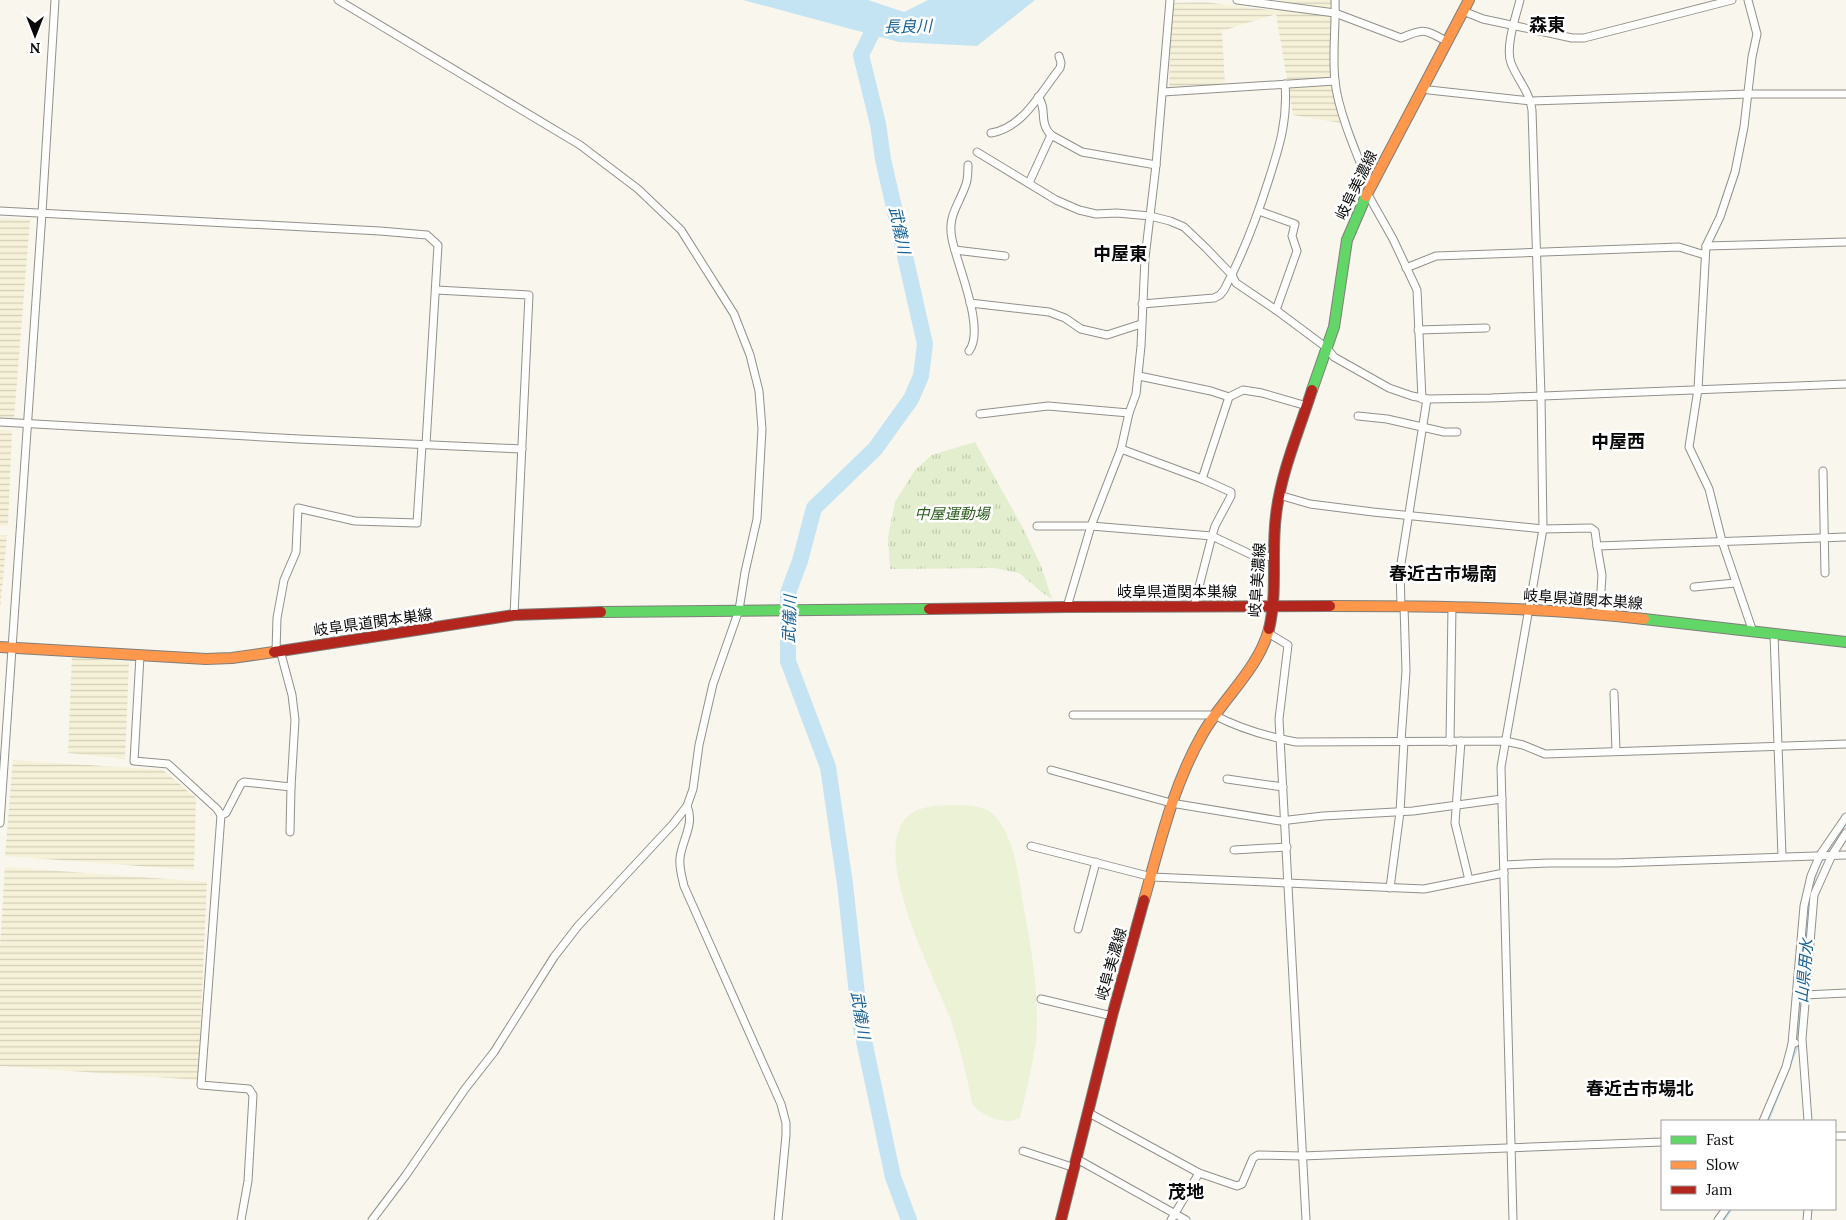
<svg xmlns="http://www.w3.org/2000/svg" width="1846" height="1220" viewBox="0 0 1846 1220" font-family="Lora,'Noto Sans JP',serif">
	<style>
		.farmland { fill: url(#farmland-rules) }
		.park { fill: url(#park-tufts) }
		.pitch { fill: #ecf2d6 }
		.water { fill: #c4e3f3 }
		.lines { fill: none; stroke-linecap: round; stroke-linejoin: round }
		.stream { stroke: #c4e3f3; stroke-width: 2.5 }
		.river { stroke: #c4e3f3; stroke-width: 16 }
		.street-casing { stroke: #92908c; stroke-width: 9 }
		.fast-casing { stroke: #7f7e7a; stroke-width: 12 }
		.slow-casing { stroke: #7f7e7a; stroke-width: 12 }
		.jam-casing { stroke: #7f7e7a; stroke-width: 12 }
		.street { stroke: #fefefc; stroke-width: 7 }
		.fast { stroke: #63d668; stroke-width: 10 }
		.slow { stroke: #ff974d; stroke-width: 10 }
		.jam { stroke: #b3261e; stroke-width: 10 }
		.labels { text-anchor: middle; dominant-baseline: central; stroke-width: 5; stroke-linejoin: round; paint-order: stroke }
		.street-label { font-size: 15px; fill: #0a0a0a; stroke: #fff }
		.park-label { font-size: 15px; font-style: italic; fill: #2c5f1d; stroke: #fff }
		.water-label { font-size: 16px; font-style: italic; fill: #176298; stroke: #fff }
		.quarter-label { font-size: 18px; font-weight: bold; fill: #0a0a0a; stroke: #fff }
	</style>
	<defs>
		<pattern id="farmland-rules" width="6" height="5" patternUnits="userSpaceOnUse" patternTransform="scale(1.25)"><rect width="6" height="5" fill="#f6f2d9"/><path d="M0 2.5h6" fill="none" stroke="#d2ceb9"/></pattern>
		<pattern id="park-tufts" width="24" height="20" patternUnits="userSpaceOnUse" patternTransform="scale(1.25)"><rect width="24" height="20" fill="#e2eecd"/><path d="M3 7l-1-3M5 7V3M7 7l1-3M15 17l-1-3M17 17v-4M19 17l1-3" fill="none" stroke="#c1cbaf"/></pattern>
	</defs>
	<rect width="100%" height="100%" fill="#f9f6ed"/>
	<g class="farmland">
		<path d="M1279 0H1340L1338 85 1347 124 1293 115 1276 14 1222 31 1225 85 1169 89 1172 3 1204 2 1277 11Z"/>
		<path d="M0 218 30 220 14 418 0 417Z"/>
		<path d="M0 430H12L8 526 0 525Z"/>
		<path d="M0 535H7L0 611Z"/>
		<path d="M72 657 129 662 125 759 68 753Z"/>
		<path d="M13 760 163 770 196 798 194 870 5 856Z"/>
		<path d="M5 867 207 882 198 1080 0 1066V945Z"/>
	</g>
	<path class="park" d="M975 442 1024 530 1041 566 1052 599 1044 594 1019 573 994 568 890 569 888 537 895 502 915 470 932 455Z"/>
	<path class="pitch" d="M964 805C975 806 989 808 996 817 1015 840 1018 874 1023 903 1031 948 1040 993 1036 1039 1033 1065 1026 1092 1020 1118 1006 1126 982 1116 972 1104 967 1074 959 1044 949 1015 933 974 871 856 906 818 920 803 946 806 964 805Z"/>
	<path class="water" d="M743 0H868L904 12 928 0H1035L977 46 899 42Z"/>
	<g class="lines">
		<g class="stream">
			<path d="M1813 884 1819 865 1846 824"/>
			<path d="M1768 1121 1797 1047 1811 891"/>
			<path d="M1724 1220 1731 1209"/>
		</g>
		<path class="river" d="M875 27 861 55 878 124 883 159 925 344 921 376 911 399 875 449 814 508 800 561 788 593V661L828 767 845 884 860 1022 893 1177 909 1220"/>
		<defs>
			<g id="street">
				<path d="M338 0 580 145 638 189 681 230 734 314 750 355 759 391 762 429 757 519 745 572 739 610 713 684 699 745 693 789 687 806 673 824 578 926 554 957 494 1052 465 1089 406 1175 372 1220"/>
				<path d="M1237 0 1335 13 1401 38C1424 28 1424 29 1446 41"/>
				<path d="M1335 0C1336 27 1332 54 1335 81 1338 112 1358 157 1370 187"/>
				<path d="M1748 0 1757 34 1752 57 1744 127 1735 172 1720 217 1706 246 1698 389 1689 447 1709 489 1722 541 1753 632"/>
				<path d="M1463 11 1483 19 1572 38H1584L1732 0"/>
				<path d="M1422 87 1429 90 1531 101 1749 94H1846"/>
				<path d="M1163 92 1335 81"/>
				<path d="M1038 97C1048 109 1038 122 1051 135"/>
				<path d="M991 133C1023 128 1041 92 1060 68L1061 63 1059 56"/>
				<path d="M977 152 1056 200 1079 210 1096 214 1117 213 1150 216 1170 221 1184 227 1206 248 1232 275 1236 283 1276 310 1327 348 1334 357 1389 388 1412 396 1427 399 1491 398 1846 384"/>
				<path d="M968 165C968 172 968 178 966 184 959 205 947 216 952 239 957 265 986 329 969 351"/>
				<path d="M1029 183 1051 135 1082 152 1156 165"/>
				<path d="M1367 193 1393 239 1417 290 1422 399"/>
				<path d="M0 211 380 231 427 235 438 245 426 444"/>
				<path d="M1259 211 1295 224 1292 236 1297 251 1276 310"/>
				<path d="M1706 246 1846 242"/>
				<path d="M955 250 1005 256"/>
				<path d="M1406 268 1436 256 1679 247 1705 255"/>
				<path d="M436 290 529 295 514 615"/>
				<path d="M970 303 1049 312 1065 318 1081 329 1107 335 1141 324"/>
				<path d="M1142 304 1214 298 1220 295 1224 290C1242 256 1256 220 1268 182 1279 148 1288 121 1285 84"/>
				<path d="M1418 330 1486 328"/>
				<path d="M1139 376 1211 391 1229 397 1243 390 1262 393 1307 406"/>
				<path d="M980 414 1048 406 1129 413"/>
				<path d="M1358 416 1387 419 1444 432H1457"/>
				<path d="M0 422 299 439 522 449"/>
				<path d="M1121 449 1202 479 1231 492V496L1215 526 1212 536 1252 555 1275 557"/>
				<path d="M1823 471 1825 573"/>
				<path d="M1202 479 1229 397"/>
				<path d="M1279 495 1310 504 1373 512 1543 529 1591 528 1595 531 1597 546 1846 537"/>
				<path d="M1037 526H1091L1212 536 1194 606"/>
				<path d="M1597 546 1602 575 1600 607 1611 609 1614 616"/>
				<path d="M1694 587 1735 583"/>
				<path d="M1401 606 1400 570 1427 399"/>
				<path d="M1067 607 1091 526 1121 449 1129 413 1136 394 1141 346 1145 258 1156 165 1170 0"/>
				<path d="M1268 633 1288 645 1279 719 1306 1220"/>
				<path d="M1774 634 1782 856"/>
				<path d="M280 650 292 695 295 720 291 787 290 832"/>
				<path d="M276 651 277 618 284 580 296 552 298 508 355 521 417 523 422 445"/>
				<path d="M140 656 134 761 168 764 217 809 221 815 201 1085 249 1089 253 1095 248 1181 241 1220"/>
				<path d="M1614 693 1616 751"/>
				<path d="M1073 715H1214C1239 728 1269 737 1296 742L1505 741 1523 745 1545 754 1846 744"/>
				<path d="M1401 741 1406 671 1404 606"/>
				<path d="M1461 741 1455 823 1469 880"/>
				<path d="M1450 742 1452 606"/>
				<path d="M1051 770 1171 803 1280 821 1323 816 1413 811 1502 799"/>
				<path d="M1227 779 1283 787"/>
				<path d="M687 806C695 824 682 840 680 858 679 868 682 877 684 886L781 1104 786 1123V1135L778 1220"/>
				<path d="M221 815 226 813 241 784 244 782 291 787"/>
				<path d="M0 823 42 213 55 0"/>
				<path d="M1031 846 1152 877 1424 889 1504 873"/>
				<path d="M1234 850 1287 847"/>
				<path d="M1504 865 1549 863H1615L1846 855"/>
				<path d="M1390 888 1400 812 1404 741"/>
				<path d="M1078 929 1096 862"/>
				<path d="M1805 995 1846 993"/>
				<path d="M1041 999 1112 1016"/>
				<path d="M1792 1044 1804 906 1811 876 1820 855 1846 817"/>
				<path d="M1089 1113 1199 1173 1237 1186 1242 1184 1253 1158 1258 1155 1302 1156 1662 1142"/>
				<path d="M1763 1121 1786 1067 1792 1044 1795 1043"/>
				<path d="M1808 1121 1802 1039 1814 895 1832 855 1846 833"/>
				<path d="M1835 1136H1846"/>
				<path d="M1023 1151 1075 1168"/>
				<path d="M1077 1159 1186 1220"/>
				<path d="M1171 1220 1199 1173"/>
				<path d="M1513 1220 1501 767 1543 529 1541 396 1532 110C1530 92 1517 79 1511 63 1505 47 1516 16 1520 0"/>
				<path d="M1718 1220 1726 1209"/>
				<path d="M1807 1220 1808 1209"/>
			</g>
			<g id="fast">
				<path d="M1312 390 1334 327 1347 240 1366 196"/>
				<path d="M601 612 929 609"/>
				<path d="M1644 619 1846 642"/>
			</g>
			<g id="slow">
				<path d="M1366 196 1469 0"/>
				<path d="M1330 606C1435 606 1540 607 1644 619"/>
				<path d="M0 647 206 659 232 658 274 652"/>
				<path d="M1144 900C1160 843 1173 786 1202 735 1222 699 1258 670 1269 629"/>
			</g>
			<g id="jam">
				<path d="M929 609 1067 607 1330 606"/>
				<path d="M1269 629C1278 591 1271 553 1276 515 1281 472 1299 431 1312 390"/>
				<path d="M274 652 514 615 601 612"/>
				<path d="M1061 1220 1112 1016 1144 900"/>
			</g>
		</defs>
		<use href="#street" class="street-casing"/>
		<use href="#fast" class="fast-casing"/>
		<use href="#slow" class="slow-casing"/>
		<use href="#jam" class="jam-casing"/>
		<use href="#street" class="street"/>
		<use href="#fast" class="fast"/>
		<use href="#slow" class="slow"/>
		<use href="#jam" class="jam"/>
	</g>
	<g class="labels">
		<g class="street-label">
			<text transform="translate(1356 185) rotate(-64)">岐阜美濃線</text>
			<text transform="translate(1257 580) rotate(-86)">岐阜美濃線</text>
			<text x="1177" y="591">岐阜県道関本巣線</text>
			<text transform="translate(1583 599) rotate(4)">岐阜県道関本巣線</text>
			<text transform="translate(373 622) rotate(-8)">岐阜県道関本巣線</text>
			<text transform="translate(1111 964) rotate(-74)">岐阜美濃線</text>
		</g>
		<g class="park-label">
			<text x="952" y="513">中屋運動場</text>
		</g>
		<g class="water-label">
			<text transform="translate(908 26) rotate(-1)">長良川</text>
			<text transform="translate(900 230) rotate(78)">武儀川</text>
			<text transform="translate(789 619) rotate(-88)">武儀川</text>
			<text transform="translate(1804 971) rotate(-85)">山県用水</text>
			<text transform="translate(861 1015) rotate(81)">武儀川</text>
		</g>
		<g class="quarter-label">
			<text x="1547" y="24">森東</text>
			<text x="1120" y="253">中屋東</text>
			<text x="1618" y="441">中屋西</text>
			<text x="1443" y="573">春近古市場南</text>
			<text x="1640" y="1088">春近古市場北</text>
			<text x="1186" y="1191">茂地</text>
		</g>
	</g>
	<rect x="1661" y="1120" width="175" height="90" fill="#ffffff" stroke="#9d9d9d"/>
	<rect x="1671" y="1136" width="25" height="8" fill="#63d668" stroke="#9d9d9d"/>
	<text x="1706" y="1145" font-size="15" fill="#0a0a0a">Fast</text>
	<rect x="1671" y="1161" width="25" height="8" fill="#ff974d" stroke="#9d9d9d"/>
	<text x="1706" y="1170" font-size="15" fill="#0a0a0a">Slow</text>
	<rect x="1671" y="1186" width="25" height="8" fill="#b3261e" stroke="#9d9d9d"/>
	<text x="1706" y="1195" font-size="15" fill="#0a0a0a">Jam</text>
	<g transform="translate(35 35) rotate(180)" stroke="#ffffff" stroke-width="4" paint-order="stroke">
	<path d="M0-4L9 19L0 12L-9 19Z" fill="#0a0a0a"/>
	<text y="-8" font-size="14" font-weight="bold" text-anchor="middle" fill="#0a0a0a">N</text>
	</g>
</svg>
